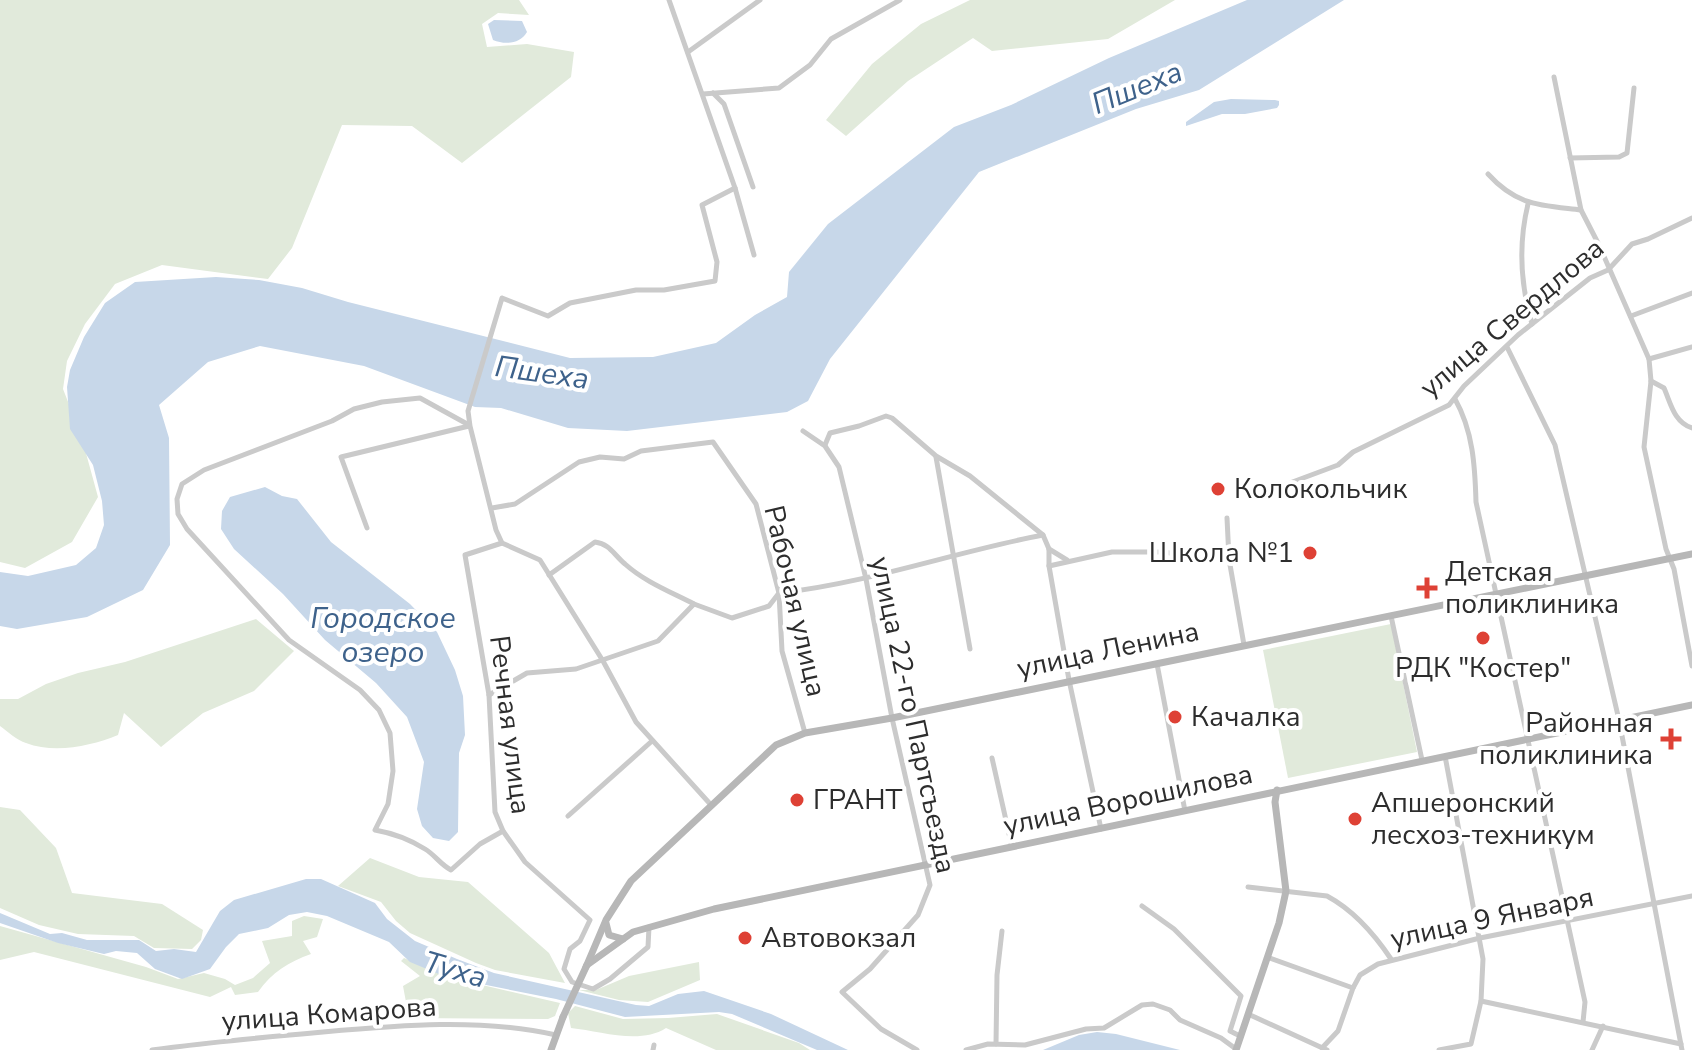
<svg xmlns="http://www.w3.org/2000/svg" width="1692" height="1050" viewBox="0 0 1692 1050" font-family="'Nunito Sans',sans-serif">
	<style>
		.green { fill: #e1eadb }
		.water { fill: #c7d7e9 }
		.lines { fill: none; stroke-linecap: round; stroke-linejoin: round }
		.street { stroke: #cacaca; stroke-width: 5 }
		.secondary { stroke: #b7b7b7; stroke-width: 7 }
		.secondary-bridge { stroke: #b7b7b7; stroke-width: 7 }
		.poi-dot { fill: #de4135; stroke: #fff; stroke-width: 3 }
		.labels { text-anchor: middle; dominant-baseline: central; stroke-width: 8; stroke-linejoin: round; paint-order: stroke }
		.street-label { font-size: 28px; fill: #2d2d2d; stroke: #fff }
		.poi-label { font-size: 28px; fill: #2d2d2d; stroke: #fff; text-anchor: start }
		.water-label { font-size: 30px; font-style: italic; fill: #3e628b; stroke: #fff }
	</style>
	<rect width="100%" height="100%" fill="#fff"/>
	<g class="green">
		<path d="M0 0H519L529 15 498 13 482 24 487 47 527 44 574 52 571 77 462 163 412 126 342 125 292 248 268 279 162 265 115 284 85 324 67 361 63 389 81 435 98 497 72 542 25 568 0 562Z"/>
		<path d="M970 0H1175L1108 39 992 51 973 38 908 81 846 136 826 120 872 64 921 24Z"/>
		<path d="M256 619 294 651 254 691 203 713 161 747 124 713 118 735C91 746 55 754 26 743 17 740 8 732 0 726V699H18L46 684 78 673 125 662Z"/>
		<path d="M1391 624 1417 752 1288 778 1263 650Z"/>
		<path d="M0 807 20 810 56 848 72 893 162 904 203 930 201 940 192 949 154 948 134 936 78 934 39 925 0 908Z"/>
		<path d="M370 858 419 877 468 882 549 953 565 983 495 970 476 963 410 933 396 921 381 902 338 886Z"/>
		<path d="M304 916 323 919 317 937 303 941 311 954C289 962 272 972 258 992L235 995 231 987 210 997 34 952 0 960V926L146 967 178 979 204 973 225 979 235 985 253 978 270 963 262 941 292 936V921Z"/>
		<path d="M404 958 448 977 560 1003 555 1016 548 1019 409 1018 403 986 420 976 401 961Z"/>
		<path d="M699 962 700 980 648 1002 619 1000 579 990H596L629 976Z"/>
		<path d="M575 1006 623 1019 668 1018 717 1014 799 1043 810 1050H716L666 1028C640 1045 600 1031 571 1028L568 1013Z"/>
	</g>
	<g class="water">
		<path d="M1247 0H1344L1199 90 1136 109 979 172 830 359 808 401 787 412 627 431 568 428 501 408 475 407 364 366 260 346 208 362 159 405 169 438 170 545 143 590 87 617 17 629 0 626V572L28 576 76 565 96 548 104 525 102 501 93 465 70 429 67 387 70 370 84 337 105 303 135 282 216 277 259 280 302 288 348 302 570 358 653 357 716 343 755 315 787 297 789 272 828 224 954 127 1011 105 1109 58Z"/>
		<path d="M494 20 522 21 527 32C520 44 505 45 493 40L488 24Z"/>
		<path d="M1231 99 1275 100 1279 101V105L1277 108 1245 114H1222L1186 126V122L1214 102Z"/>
		<path d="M265 487 282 496 297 499 331 542 410 604 437 632 455 670 463 696 465 735 459 753 458 832 449 841 433 838 422 826 417 809 424 762 407 717 376 683 325 640 283 594 234 549 221 529 222 511 230 497Z"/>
		<path d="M306 879H321L375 903 387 919 415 941 457 959 494 973 636 1005 649 1006 678 994 704 991 771 1014 848 1050H817L732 1014 719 1012 625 1017 556 999 446 977 410 962 389 942 327 916 307 912 289 915 268 928 239 934 226 947 210 969 182 979 155 969 137 953 116 951 104 954 58 943 0 923V913L50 934 62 933 87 940H139L156 951 174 949 196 952 220 911 234 900Z"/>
		<path d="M1097 1032 1116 1034 1180 1050H1043L1079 1035Z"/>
	</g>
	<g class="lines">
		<g class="street">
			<path d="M669 0 735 188 754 255"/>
			<path d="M688 52 760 0"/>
			<path d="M1554 77 1581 210 1599 245 1649 359 1651 381 1644 447 1666 549 1674 569 1692 666"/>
			<path d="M713 93 724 104 753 187"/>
			<path d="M703 94 779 88 810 65 831 39 900 0"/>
			<path d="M1570 158 1619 157 1627 153 1634 88"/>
			<path d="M1488 174C1517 206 1540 205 1581 210"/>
			<path d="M1528 204C1518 245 1520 283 1532 324"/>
			<path d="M1631 316 1692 293"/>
			<path d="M1507 347 1555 445 1619 720 1682 1050"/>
			<path d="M1649 359 1692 347"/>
			<path d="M1651 381 1664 388C1671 404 1674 422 1692 428"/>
			<path d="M1455 399C1473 431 1475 466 1476 502L1585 1002 1583 1022"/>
			<path d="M469 425 420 398 382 402 354 409 332 421 204 470 182 484 177 499 178 514 187 529 289 640 360 690 379 710 390 733 393 771 388 804 375 830C392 833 409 839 425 849 435 855 440 864 451 870L480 844 503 831"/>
			<path d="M803 431 825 446 839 467 866 579 892 718 930 885 918 915 870 969 842 992 881 1029 917 1050"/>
			<path d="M825 445 830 433 859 426 886 416 892 418 936 456 970 476 1043 535 1049 549V566L1069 680 1101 829"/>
			<path d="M936 457 970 649"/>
			<path d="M1271 490 1338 465 1353 452 1449 405 1464 386 1518 335 1590 278 1608 270 1632 244 1648 239 1692 218"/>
			<path d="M492 508 515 504 579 462 600 457 624 459 641 451 713 442 756 504 779 593 782 651 805 733"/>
			<path d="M1227 518 1229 559 1244 645"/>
			<path d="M367 528 341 457 469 426"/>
			<path d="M502 543 465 555 489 695 495 812 503 831 525 862 590 920 580 941 570 949 564 969 572 982 593 989 610 979 648 947 649 927"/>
			<path d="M1049 549 1067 560"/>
			<path d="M1049 566 1112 552H1164L1200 558 1229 559"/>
			<path d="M549 575 595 542C610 544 614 555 625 564 645 582 671 592 694 604"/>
			<path d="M1391 616 1422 760"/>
			<path d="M1157 664 1185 811"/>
			<path d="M489 695 527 673 576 669 658 641 694 604 732 618 769 606 779 593C869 583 954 552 1043 535"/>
			<path d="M992 758 1012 847"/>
			<path d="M712 806 636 722 603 661 540 560 502 543 496 530 470 426 468 411 502 298 548 316 570 303 636 290H664L715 281 717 262 702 205 735 188"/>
			<path d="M568 816 652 741"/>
			<path d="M1248 887 1327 896C1353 910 1375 935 1391 959"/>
			<path d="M1142 906 1174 929 1241 996 1230 1031 1240 1036"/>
			<path d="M1267 957 1353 988"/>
			<path d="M1481 1001 1681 1044"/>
			<path d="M1248 1014 1327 1050"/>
			<path d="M996 1044 997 975 1002 931"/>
			<path d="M1322 1048 1338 1031 1353 988 1360 975 1378 964 1480 938 1692 896"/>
			<path d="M152 1050C209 1042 266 1037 323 1032 400 1025 481 1018 556 1035"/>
			<path d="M653 1050 654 1045"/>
			<path d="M966 1050 988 1044 1025 1045 1086 1029 1104 1028 1142 1005 1153 1004 1170 1010 1180 1020 1221 1038 1236 1049"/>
			<path d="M1439 1050 1471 1044 1481 1001 1483 959 1445 756"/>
			<path d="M1592 1050 1603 1026"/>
		</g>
		<g class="secondary">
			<path d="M606 923 609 935 623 939"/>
			<path d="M587 965 633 932 714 909 1692 705"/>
			<path d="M586 967 606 920 631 881 776 745 805 733 892 718 1692 554"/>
			<path d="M551 1050 563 1017"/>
			<path d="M1236 1050 1279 923 1286 891 1275 802 1277 790"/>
		</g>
		<path class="secondary-bridge" d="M563 1017 586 967"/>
	</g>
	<g class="poi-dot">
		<circle cx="1218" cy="489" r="8"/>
		<circle cx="1310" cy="553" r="8"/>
		<path d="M1423 576h8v8h8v8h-8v8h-8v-8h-8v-8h8z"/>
		<circle cx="1483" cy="638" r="8"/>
		<circle cx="1175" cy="717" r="8"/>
		<path d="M1667 727h8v8h8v8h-8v8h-8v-8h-8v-8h8z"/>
		<circle cx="797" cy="800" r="8"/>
		<circle cx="1355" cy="819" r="8"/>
		<circle cx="745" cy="938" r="8"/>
	</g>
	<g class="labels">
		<g class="street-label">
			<text transform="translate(1512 318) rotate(-40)">улица Свердлова</text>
			<text transform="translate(795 601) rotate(77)">Рабочая улица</text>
			<text transform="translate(1108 650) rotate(-12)">улица Ленина</text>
			<text transform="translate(913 715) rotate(78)">улица 22-го Партсъезда</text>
			<text transform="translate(510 725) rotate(83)">Речная улица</text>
			<text transform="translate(1128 800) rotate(-12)">улица Ворошилова</text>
			<text transform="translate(1492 918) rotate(-12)">улица 9 Января</text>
			<text transform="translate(329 1014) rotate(-4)">улица Комарова</text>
		</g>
		<g class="poi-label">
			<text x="1234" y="489">Колокольчик</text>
			<text x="1294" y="553" text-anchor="end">Школа №1</text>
			<text x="1445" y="572">Детская<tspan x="1445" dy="32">поликлиника</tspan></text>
			<text x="1483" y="668" text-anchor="middle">РДК "Костер"</text>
			<text x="1191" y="717">Качалка</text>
			<text x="1653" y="723" text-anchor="end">Районная<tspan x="1653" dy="32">поликлиника</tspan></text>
			<text x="813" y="800">ГРАНТ</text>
			<text x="1371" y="803">Апшеронский<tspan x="1371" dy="32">лесхоз-техникум</tspan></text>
			<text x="761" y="938">Автовокзал</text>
		</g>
		<g class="water-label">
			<text transform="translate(1137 88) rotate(-22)">Пшеха</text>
			<text transform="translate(542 373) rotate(8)">Пшеха</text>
			<text x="383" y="618">Городское<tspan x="383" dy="34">озеро</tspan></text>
			<text transform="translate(455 970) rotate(16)">Туха</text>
		</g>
	</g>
</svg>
